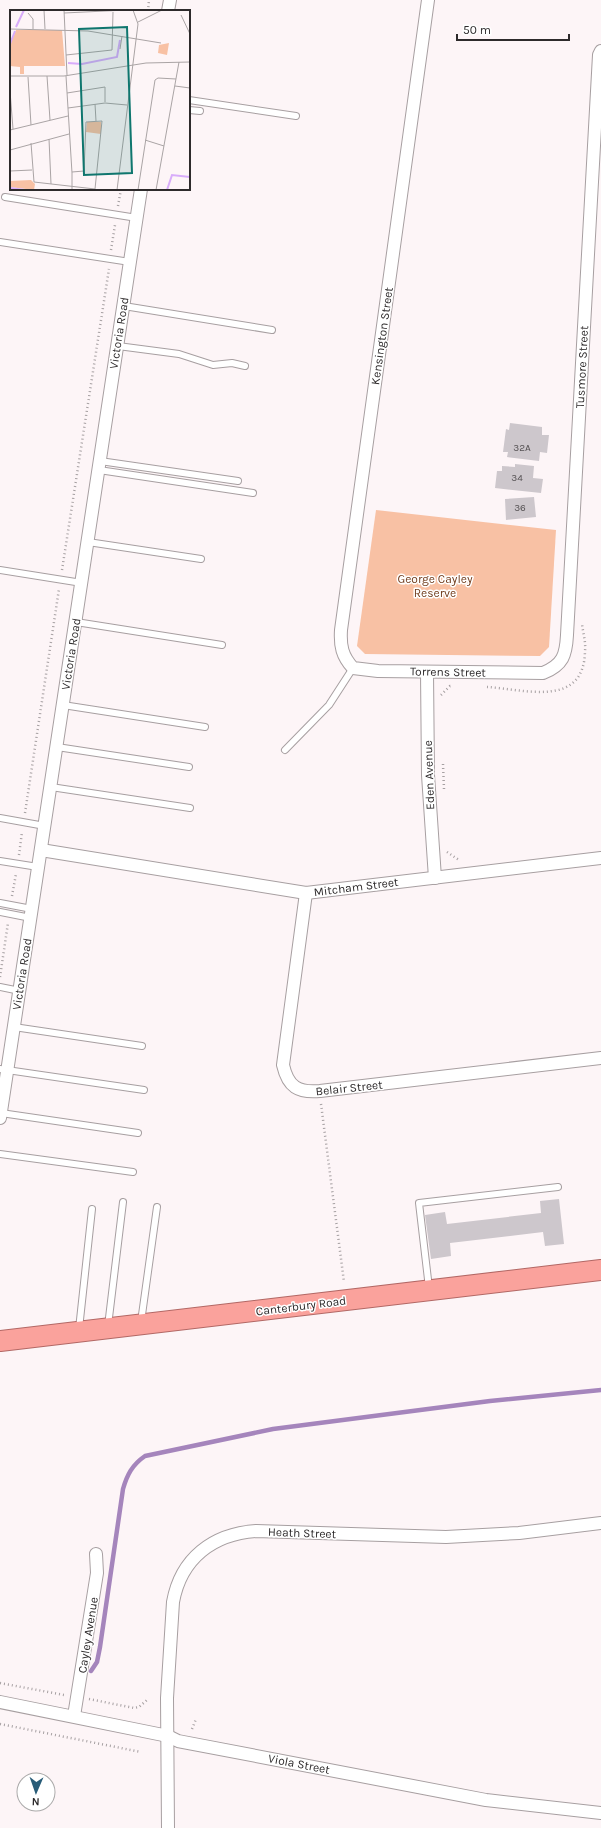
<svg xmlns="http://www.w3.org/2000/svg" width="601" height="1828" viewBox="0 0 601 1828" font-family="Karla,sans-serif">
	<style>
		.green { fill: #f8c1a4 }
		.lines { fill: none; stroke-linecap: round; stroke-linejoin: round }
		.stream { stroke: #a585bc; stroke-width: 4.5 }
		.building { fill: #cdc7cc }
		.service-casing { stroke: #a79fa1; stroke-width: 8 }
		.minor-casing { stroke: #a79fa1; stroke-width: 14 }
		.trunk-casing { stroke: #b26865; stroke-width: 22 }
		.path { stroke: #a6a0a2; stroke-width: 2.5; stroke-dasharray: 1 3; stroke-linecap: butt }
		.service { stroke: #fff; stroke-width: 6 }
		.minor { stroke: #fff; stroke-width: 12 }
		.trunk { stroke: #faa29c; stroke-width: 20 }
		.labels { text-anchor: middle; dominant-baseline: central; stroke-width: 3; stroke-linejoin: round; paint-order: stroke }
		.number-label { font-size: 10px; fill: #555153 }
		.street-label { font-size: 12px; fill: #2d2a2b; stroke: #fff }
		.park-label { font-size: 12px; fill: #713c1c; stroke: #fff }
		.inset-river { fill: none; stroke: #d8acfa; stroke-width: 2 }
		.inset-road { fill: none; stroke: #aaa4a5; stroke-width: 1 }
		.view { fill: #0f766e; fill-opacity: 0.15; stroke: #0f766e; stroke-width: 2 }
		.inset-edge { fill: none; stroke: #2d2a2b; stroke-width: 2 }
	</style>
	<rect width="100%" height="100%" fill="#fdf5f7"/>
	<path class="green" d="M376 510 556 530 549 647 540 656 365 654 357 646Z"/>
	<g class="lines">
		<path class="stream" d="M91 1671 97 1662 100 1647 123 1489C127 1475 132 1465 145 1456L273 1429 490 1401 601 1390"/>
	</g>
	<g class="building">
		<path d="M510 423 542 427V435H549L547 453 540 452 539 461 507 457 508 452H503L506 429 509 430Z"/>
		<path d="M515 464 534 466 533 478 543 479 541 493 495 488 497 471H502V466L515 467Z"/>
		<path d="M534 497 536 517 506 520 505 499Z"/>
		<path d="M559 1199 564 1244 545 1246 543 1232 450 1243 451 1256 431 1259 425 1215 445 1212 447 1224 541 1213 540 1201Z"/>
	</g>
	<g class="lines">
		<defs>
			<g id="service">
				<path d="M189 100 296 116"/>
				<path d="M189 110 200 111"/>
				<path d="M5 197 137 218"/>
				<path d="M0 242 130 262"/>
				<path d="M124 306 272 330"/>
				<path d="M118 346 179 354 213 365 232 363 245 366"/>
				<path d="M100 461 238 481"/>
				<path d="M99 470 253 493"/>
				<path d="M88 542 201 559"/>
				<path d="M0 570 82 583"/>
				<path d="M76 622 222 645"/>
				<path d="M63 705 205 727"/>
				<path d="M57 747 189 767"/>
				<path d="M285 750 329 705 353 668"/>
				<path d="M51 787 190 808"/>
				<path d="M0 818 45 826"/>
				<path d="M0 861 38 867"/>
				<path d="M0 903 32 909"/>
				<path d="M0 912 31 918"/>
				<path d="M0 987 20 991"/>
				<path d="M14 1027 142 1046"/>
				<path d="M0 1069 144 1090"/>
				<path d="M1 1113 138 1133"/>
				<path d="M0 1154 133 1172"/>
				<path d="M429 1288 419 1203 558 1187"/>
				<path d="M141 1322 157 1207"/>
				<path d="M108 1326 123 1202"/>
				<path d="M79 1329 92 1209"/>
			</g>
			<g id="minor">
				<path d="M428 0 341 630C340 646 342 656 353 668L378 671 543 673C563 665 566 655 567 635L599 55 601 51"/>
				<path d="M168 11 170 0"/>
				<path d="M427 672 428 775 435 878"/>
				<path d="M41 850 306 893 601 858"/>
				<path d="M306 893 283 1065C288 1087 298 1093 320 1091L601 1058"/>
				<path d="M0 1118 141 189"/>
				<path d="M0 1702 168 1736 178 1741 486 1800 601 1813"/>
				<path d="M74 1716 97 1573 96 1554"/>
				<path d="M168 1828 167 1698 173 1602C181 1558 213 1534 256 1531L446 1537 519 1533 601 1523"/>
			</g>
			<path id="trunk" d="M0 1341 601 1270"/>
		</defs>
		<use href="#service" class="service-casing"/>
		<use href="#minor" class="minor-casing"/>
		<use href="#trunk" class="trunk-casing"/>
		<g class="path">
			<path d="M148 11 149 0"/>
			<path d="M118 206 121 189"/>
			<path d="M111 250 115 225"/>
			<path d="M62 570 109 269"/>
			<path d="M487 687C524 689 584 709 585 651 586 642 583 633 582 624"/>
			<path d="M441 695 450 686H452"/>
			<path d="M443 764 444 789"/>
			<path d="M25 813 59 589"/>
			<path d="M447 852 459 860"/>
			<path d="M19 855 22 832"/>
			<path d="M12 896 16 874"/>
			<path d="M0 977 8 923"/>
			<path d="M321 1104 344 1282"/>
			<path d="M0 1683 64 1695"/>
			<path d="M89 1699 134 1708 139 1707 147 1700"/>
			<path d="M0 1724 141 1752"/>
			<path d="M192 1729 196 1719"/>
		</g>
		<use href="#service" class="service"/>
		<use href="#minor" class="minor"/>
		<use href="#trunk" class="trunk"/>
	</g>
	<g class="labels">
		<g class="number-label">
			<text x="522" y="448">32A</text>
			<text x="517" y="478">34</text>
			<text x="520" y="508">36</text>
		</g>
		<g class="street-label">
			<text transform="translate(119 333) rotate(-81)">Victoria Road</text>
			<text transform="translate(382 336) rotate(-82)">Kensington Street</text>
			<text transform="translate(582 367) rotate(-87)">Tusmore Street</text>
			<text transform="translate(71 654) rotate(-81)">Victoria Road</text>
			<text transform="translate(448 672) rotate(1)">Torrens Street</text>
			<text transform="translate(429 775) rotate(-92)">Eden Avenue</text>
			<text transform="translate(356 887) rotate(-7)">Mitcham Street</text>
			<text transform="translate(22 974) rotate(-81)">Victoria Road</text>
			<text transform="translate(349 1088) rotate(-6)">Belair Street</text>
			<text transform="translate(301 1306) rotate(-7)">Canterbury Road</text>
			<text transform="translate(302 1533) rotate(2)">Heath Street</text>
			<text transform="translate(88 1635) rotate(-81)">Cayley Avenue</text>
			<text transform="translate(299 1764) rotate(11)">Viola Street</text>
		</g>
		<g class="park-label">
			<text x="435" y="579">George Cayley<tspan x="435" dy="14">Reserve</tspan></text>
		</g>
	</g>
	<g transform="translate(10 10)">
		<rect width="180" height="180" fill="#fdf5f7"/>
		<path d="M6 20H52L55 56H14V64H10V57L0 56V35ZM159 33 157 45 148 43 149 35ZM77 112H91V124L76 122ZM21 170 25 174 24 180 0 177V171Z" fill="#f8c1a4"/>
		<path class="inset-river" d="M6 17 14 0M0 34 5 21M58 53 72 54 107 47 110 30M0 178 15 180M157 180 162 165 180 167"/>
		<path class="inset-road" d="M34 0 35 19M54 0 57 65M18 3 23 9V19M54 3 116 0M171 5 180 24M128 12 152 0M0 19 78 21 151 33M110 39 112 26M56 45 102 40 103 2M0 66H54L136 53 180 52M37 66 40 110M56 66 62 163M18 67 21 115M165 76 180 78M0 81 3 119M57 83 95 77V92M85 94 86 111M58 98 95 93 117 95M0 120 58 106M39 129 41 174M135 130 154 136M21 133 24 172 85 179 92 111 76 112 74 161 62 162M0 140 59 124M0 161 22 160M62 163V180M107 180 128 14 123 0M128 180 145 70 148 68 166 69M146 180 169 52"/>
		<path class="view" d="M117 17 122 163 74 165 69 19Z"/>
		<rect width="180" height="180" class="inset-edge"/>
	</g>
	<g transform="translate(36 1792) rotate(182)"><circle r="19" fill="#ffffff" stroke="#abaaaa"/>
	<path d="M0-3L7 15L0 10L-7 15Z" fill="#285c78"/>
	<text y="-6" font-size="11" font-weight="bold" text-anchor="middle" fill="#2d2a2b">N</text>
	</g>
	<path d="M457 34v6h112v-6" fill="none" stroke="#2d2a2b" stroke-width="2"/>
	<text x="463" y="34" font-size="12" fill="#2d2a2b" stroke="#ffffff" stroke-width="3" paint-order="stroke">50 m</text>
</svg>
